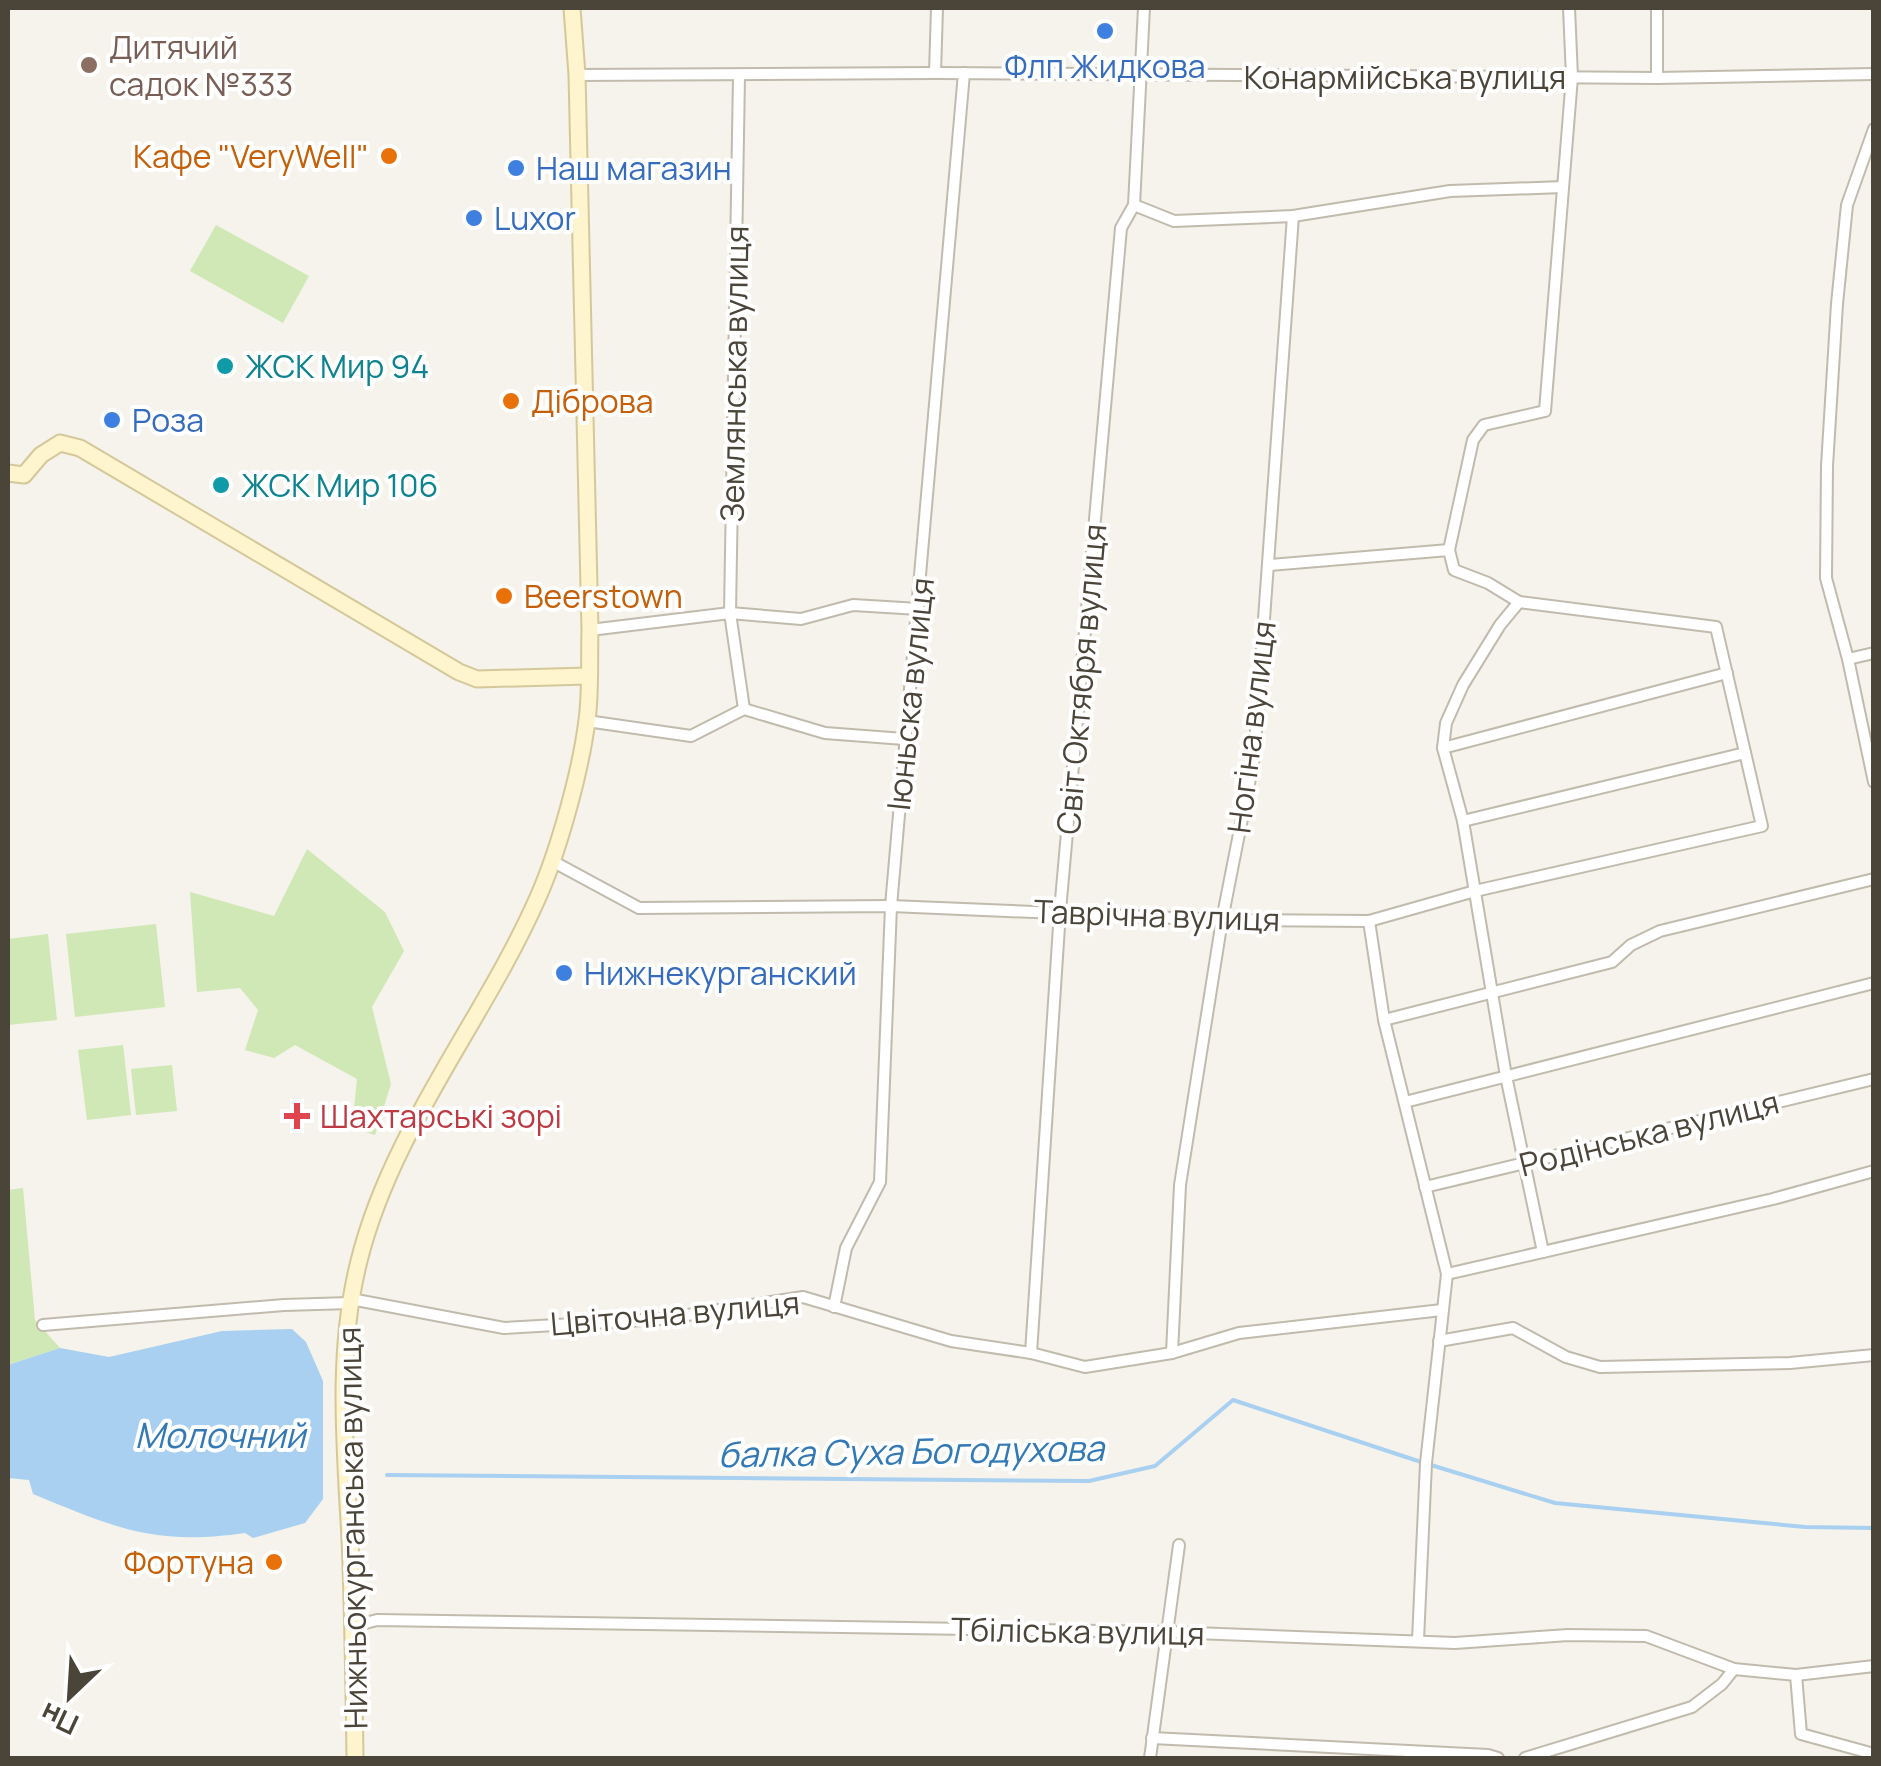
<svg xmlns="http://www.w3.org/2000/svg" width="1881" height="1766" viewBox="0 0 1881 1766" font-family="Manrope,sans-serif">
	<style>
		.green { fill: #cfe8b5 }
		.water { fill: #a9d0f0 }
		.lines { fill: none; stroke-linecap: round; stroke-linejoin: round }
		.stream { stroke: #a9d0f0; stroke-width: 4 }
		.street-casing { stroke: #c1bbad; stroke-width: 14 }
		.secondary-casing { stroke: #d4c89b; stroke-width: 19 }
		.street { stroke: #fff; stroke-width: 10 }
		.secondary { stroke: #fef4cd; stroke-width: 15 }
		.shop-dot { fill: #3f7fe0; stroke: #fff; stroke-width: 4 }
		.education-dot { fill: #8d6e63; stroke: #fff; stroke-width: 4 }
		.food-dot { fill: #e8710a; stroke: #fff; stroke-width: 4 }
		.culture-dot { fill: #0f9aa8; stroke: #fff; stroke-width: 4 }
		.health-dot { fill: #e0444e; stroke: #fff; stroke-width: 4 }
		.labels { text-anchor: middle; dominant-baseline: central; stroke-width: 8; stroke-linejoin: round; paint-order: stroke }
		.education-label { font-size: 32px; fill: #785e54; stroke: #fff; text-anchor: start }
		.shop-label { font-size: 32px; fill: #366cbe; stroke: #fff; text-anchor: start }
		.street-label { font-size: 32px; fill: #4a4439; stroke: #fff }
		.food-label { font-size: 32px; fill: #c56008; stroke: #fff; text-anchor: end }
		.culture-label { font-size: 32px; fill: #0d838f; stroke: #fff; text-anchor: start }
		.health-label { font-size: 32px; fill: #be3a42; stroke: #fff; text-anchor: start }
		.water-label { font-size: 35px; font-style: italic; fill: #3279b6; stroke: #fff }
	</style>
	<rect width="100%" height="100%" fill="#f5f3eb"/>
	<g class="green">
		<path d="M216 225 309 276 283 323 190 271Z"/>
		<path d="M307 849 385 912 404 951 372 1007 391 1084 375 1135 352 1128 357 1079 295 1045 274 1058 245 1050 258 1010 240 988 197 992 190 892 274 916Z"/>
		<path d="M156 924 165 1007 75 1017 66 934Z"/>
		<path d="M48 934 57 1020 8 1025V939Z"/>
		<path d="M123 1045 131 1115 87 1120 78 1050Z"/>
		<path d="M172 1065 177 1111 136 1115 131 1069Z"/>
		<path d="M23 1188 35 1320 60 1348 8 1365V1190Z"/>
	</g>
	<path class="water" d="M292 1329 306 1342 323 1381V1499L305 1523 253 1538 245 1533C154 1546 116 1528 33 1494L29 1480 8 1478V1365L60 1348 109 1357 222 1331Z"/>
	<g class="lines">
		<g class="stream">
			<path d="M1431 1465 1555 1503 1805 1527 1874 1528"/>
			<path d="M387 1475 1089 1481 1155 1466 1233 1400 1421 1462"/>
		</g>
		<defs>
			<g id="street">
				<path d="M935 73 937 8"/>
				<path d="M577 75 935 73 1657 78 1874 74"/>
				<path d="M739 76 730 613 744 709"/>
				<path d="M1657 78V8"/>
				<path d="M1874 129 1847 205 1837 304 1827 466 1826 578 1848 659 1874 782"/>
				<path d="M1134 205 1174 221 1293 216 1450 191 1563 187"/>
				<path d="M1449 550 1473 440 1484 425 1545 411 1572 77 1569 8"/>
				<path d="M1519 602 1500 625 1463 685 1446 723 1443 748 1463 821 1506 1076 1543 1252"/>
				<path d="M590 630 730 613 801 619 853 605 919 609"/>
				<path d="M1848 659 1874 653"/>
				<path d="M587 721 691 736 744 709 825 733 904 739"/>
				<path d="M1443 748 1727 673"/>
				<path d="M1463 821 1745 753"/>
				<path d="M552 861 639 908 891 906 1222 920 1369 921 1475 891 1762 826 1716 627 1519 602 1488 583 1454 570 1449 550 1269 565"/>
				<path d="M1369 921 1384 1020 1447 1274 1426 1463 1418 1640"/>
				<path d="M1384 1020 1612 962 1631 945 1660 931 1874 879"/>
				<path d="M1405 1102 1874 983"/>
				<path d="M1425 1187 1874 1079"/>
				<path d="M1447 1274 1773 1199 1874 1171"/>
				<path d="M351 1299 504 1328 661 1319 803 1297 951 1341 1031 1353 1085 1367 1172 1353 1239 1333 1442 1310"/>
				<path d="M834 1307 846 1248 880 1182 891 906 964 73"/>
				<path d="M43 1325 284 1305 350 1303"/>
				<path d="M1439 1341 1513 1328 1566 1357 1600 1367 1790 1363 1874 1355"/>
				<path d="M1031 1353 1060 911 1121 228 1134 205 1144 8"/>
				<path d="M1172 1353 1180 1185 1222 920 1254 758 1293 216"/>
				<path d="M354 1626 377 1620 1169 1632 1455 1643 1568 1635 1646 1636 1734 1669 1796 1675 1801 1734 1874 1754"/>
				<path d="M1796 1675 1874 1666"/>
				<path d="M1152 1738 1488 1755 1498 1758"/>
				<path d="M1150 1758 1179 1545"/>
				<path d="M1525 1758 1692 1707 1722 1684 1734 1669"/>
			</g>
			<g id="secondary">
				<path d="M8 473 24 475 41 455 60 443 80 448 459 672 477 679 588 676"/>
				<path d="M355 1758C354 1685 353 1612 350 1539 345 1446 336 1352 359 1261 392 1128 485 1019 539 895 559 849 581 770 587 720 591 691 589 660 590 630L577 75 572 8"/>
			</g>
		</defs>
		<use href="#street" class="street-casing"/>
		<use href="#secondary" class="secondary-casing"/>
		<use href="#street" class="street"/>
		<use href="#secondary" class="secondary"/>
	</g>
	<g class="shop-dot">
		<circle cx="1105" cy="31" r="10"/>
		<circle cx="516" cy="168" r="10"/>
		<circle cx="474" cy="218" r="10"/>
		<circle cx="112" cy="420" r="10"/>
		<circle cx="564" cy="973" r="10"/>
	</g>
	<circle class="education-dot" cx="89" cy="65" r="10"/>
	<g class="food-dot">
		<circle cx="389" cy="156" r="10"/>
		<circle cx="511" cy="401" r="10"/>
		<circle cx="504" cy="596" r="10"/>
		<circle cx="274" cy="1562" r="10"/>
	</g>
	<g class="culture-dot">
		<circle cx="225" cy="366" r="10"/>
		<circle cx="221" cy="485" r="10"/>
	</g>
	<path class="health-dot" d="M292 1101h10v10h10v10h-10v10h-10v-10h-10v-10h10z"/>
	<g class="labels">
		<g class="education-label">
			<text x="109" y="47">Дитячий<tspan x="109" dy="37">садок №333</tspan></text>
		</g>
		<g class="shop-label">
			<text x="1105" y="66" text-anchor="middle">Флп Жидкова</text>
			<text x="536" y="168">Наш магазин</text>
			<text x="494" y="218">Luxor</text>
			<text x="132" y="420">Роза</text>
			<text x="584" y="973">Нижнекурганский</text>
		</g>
		<g class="street-label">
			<text x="1405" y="77">Конармійська вулиця</text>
			<text transform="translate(734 374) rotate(-89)">Землянська вулиця</text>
			<text transform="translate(1081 679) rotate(-85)">Світ Октября вулиця</text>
			<text transform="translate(910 694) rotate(-84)">Iюньска вулиця</text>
			<text transform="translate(1251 727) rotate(-83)">Ногіна вулиця</text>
			<text transform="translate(1157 915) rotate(2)">Таврічна вулиця</text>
			<text transform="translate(1649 1133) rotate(-14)">Родінська вулиця</text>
			<text transform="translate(675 1313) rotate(-5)">Цвiточна вулиця</text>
			<text transform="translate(352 1528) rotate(-91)">Нижньокурганська вулиця</text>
			<text transform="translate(1078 1631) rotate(1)">Тбіліська вулиця</text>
		</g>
		<g class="food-label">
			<text x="369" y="156">Кафе "VeryWell"</text>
			<text x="531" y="401" text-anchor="start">Діброва</text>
			<text x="524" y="596" text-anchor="start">Beerstown</text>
			<text x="254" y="1562">Фортуна</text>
		</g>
		<g class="culture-label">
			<text x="245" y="366">ЖСК Мир 94</text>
			<text x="241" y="485">ЖСК Мир 106</text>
		</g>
		<g class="health-label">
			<text x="320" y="1116">Шахтарські зорі</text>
		</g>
		<g class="water-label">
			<text x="220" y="1435">Молочний</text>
			<text transform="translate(911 1451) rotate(-1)">балка Суха Богодухова</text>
		</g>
	</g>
	<rect width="1881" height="1766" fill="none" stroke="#4a4439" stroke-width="20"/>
	<g transform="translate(70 1696) rotate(205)" stroke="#ffffff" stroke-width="8" paint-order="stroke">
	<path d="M0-8L18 38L0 25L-18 38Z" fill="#4a4439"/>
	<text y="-15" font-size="28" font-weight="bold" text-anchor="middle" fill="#4a4439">Пн</text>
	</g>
</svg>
